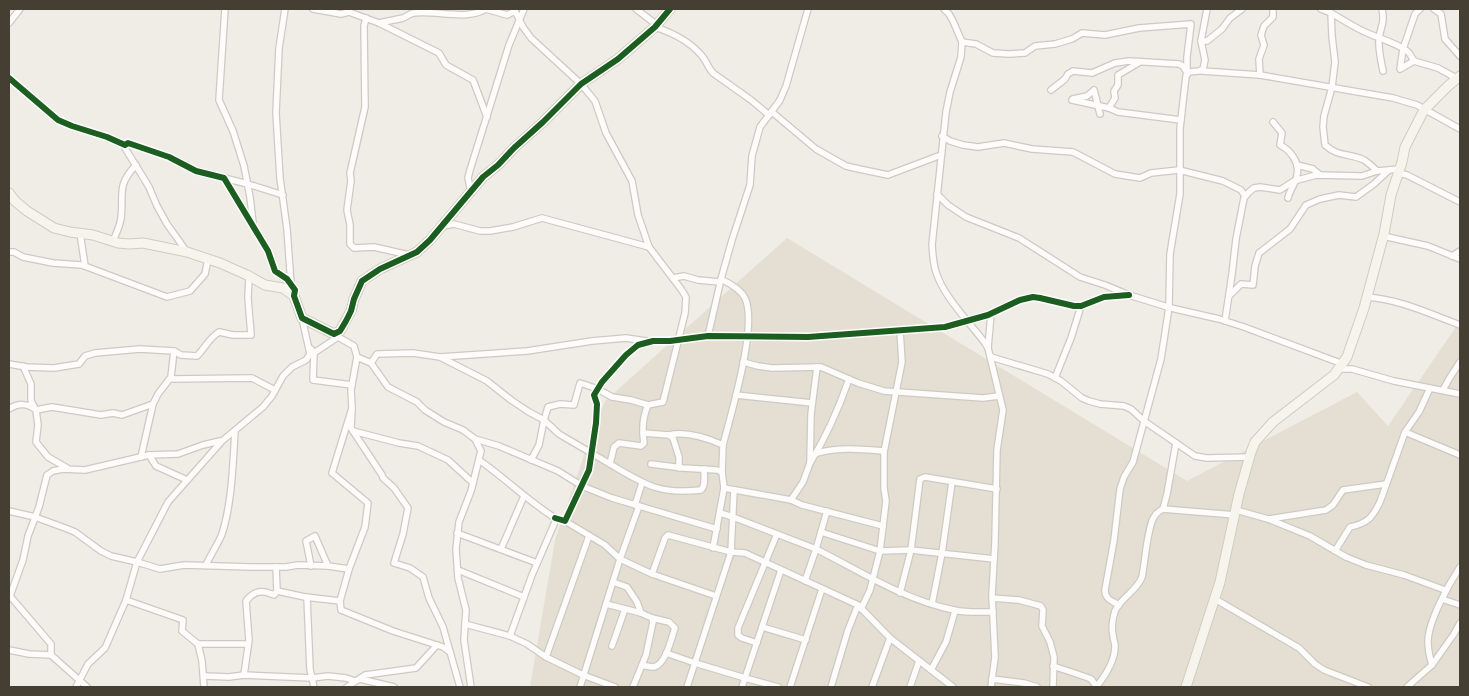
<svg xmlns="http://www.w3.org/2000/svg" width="1469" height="696" viewBox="0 0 1469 696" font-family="Helvetica,sans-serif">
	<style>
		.residential { fill: #e4dfd2 }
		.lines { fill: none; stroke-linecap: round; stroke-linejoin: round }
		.street-casing { stroke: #cdcac4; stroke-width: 8 }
		.secondary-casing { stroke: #d0ccbd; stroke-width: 11 }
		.street { stroke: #fdfcfb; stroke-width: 5.5 }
		.secondary { stroke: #f6f4ed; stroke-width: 9 }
		.cycleway-casing { stroke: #fff; stroke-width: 9 }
		.cycleway { stroke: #1b5e20; stroke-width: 6 }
	</style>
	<rect width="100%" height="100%" fill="#efede6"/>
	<path class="residential" d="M787 238 1187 481 1357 392 1388 426 1460 321V687H530L555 540 588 444 605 401Z"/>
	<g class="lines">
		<defs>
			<g id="street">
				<path d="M225 9 219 100 233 131 244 166 250 197 253 223"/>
				<path d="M285 9 279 48 276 113 280 178 287 229 291 284"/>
				<path d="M313 9 341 14 349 12 379 23 439 53 446 65 473 80 487 117"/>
				<path d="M514 9 523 27 531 38 581 84 595 101 606 133 632 181 638 215 649 247 681 289 686 297 685 313 663 402 648 405 631 400 612 397 598 389 580 383 574 405 560 404 548 407 544 420 539 445 531 460"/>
				<path d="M636 9 657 25"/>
				<path d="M944 9 949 14 953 21 962 42 961 57 950 92 946 112 932 245C933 254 933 264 936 272 943 296 970 323 985 343L988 348 1003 410 997 450 995 542 992 595 995 657 991 687"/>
				<path d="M1321 9 1331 13 1332 36 1335 62 1332 87 1324 116 1323 127 1325 145C1338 157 1349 153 1364 160 1369 163 1373 167 1377 171"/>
				<path d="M1382 9C1385 23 1381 25 1379 38 1378 48 1381 61 1383 71"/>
				<path d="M1434 9 1441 14 1445 39 1460 56"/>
				<path d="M1331 13C1342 19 1352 26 1363 31 1377 38 1395 42 1407 51 1410 53 1412 58 1414 61L1400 69 1403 49 1415 14 1420 9"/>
				<path d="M366 18 364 26 365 107 350 173 351 181 347 210 350 225V244L354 248 374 247 409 255"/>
				<path d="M9 23 20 9"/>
				<path d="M379 23C387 21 395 20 403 18 406 17 409 14 413 13 437 10 464 21 486 9L507 15 515 11"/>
				<path d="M655 27C673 33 690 41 702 56 707 62 708 68 713 73L751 100 769 115"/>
				<path d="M1201 41H1207L1222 29 1230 18 1242 9"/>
				<path d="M962 42 976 44 993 53 1009 54 1025 53 1035 46 1055 44 1072 39 1082 33 1105 35 1139 28 1191 24 1187 57V73"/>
				<path d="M1414 61 1438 68 1456 78"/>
				<path d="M1202 71 1260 75 1393 98 1417 105 1460 129"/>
				<path d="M1260 75 1259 59 1264 45 1261 35 1264 26 1273 17V9"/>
				<path d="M9 78 58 120 72 126 107 137 125 145 128 143 169 157 196 171 224 178 268 251 275 271 291 284 295 290 294 296"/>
				<path d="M1051 90 1065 79 1068 74 1073 71 1092 73 1115 63 1129 61 1179 64 1183 66 1186 71"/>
				<path d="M1073 99 1087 96 1094 90 1100 114"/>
				<path d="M1072 100 1109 108 1115 98 1114 91 1118 85V75L1140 62"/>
				<path d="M1109 108 1118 112 1181 120"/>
				<path d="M772 112 816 149 846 166 859 169 888 175 941 155"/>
				<path d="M1273 122 1282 133 1280 145C1290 150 1300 162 1297 175 1296 183 1290 189 1288 198"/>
				<path d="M942 136 950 141 963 145 978 147 1004 143 1032 149 1073 152 1115 174 1140 178 1151 173 1179 170 1223 181 1241 190 1245 196"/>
				<path d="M125 145V148L149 187 157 206 167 224 187 252"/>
				<path d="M1297 165 1313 169 1320 175"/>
				<path d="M1398 173 1407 175 1460 202"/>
				<path d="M224 178 248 184 283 195"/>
				<path d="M471 192 468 178 470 170 509 45 524 9"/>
				<path d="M937 194 948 205 966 217 1019 238 1080 277 1105 285 1129 295 1171 308 1219 319 1244 327 1343 364"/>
				<path d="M443 226 454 224 480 231H490L513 227 542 218 649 247"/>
				<path d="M80 233 85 266"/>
				<path d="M1383 236 1428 246 1460 259"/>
				<path d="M113 241C116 234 120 226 121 218 124 194 116 186 136 165"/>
				<path d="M9 252H14L23 257 53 263 82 265 167 297 190 291 205 274 208 259"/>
				<path d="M1452 256 1460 251"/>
				<path d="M673 278 684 276 698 280 720 282"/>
				<path d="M721 279C729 283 741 290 745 298 758 325 731 414 723 445"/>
				<path d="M1230 295 1241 284 1253 285 1255 266 1259 253 1290 229 1306 205 1320 199 1339 195 1356 197 1374 184 1389 170"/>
				<path d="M1366 297C1399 299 1430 314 1460 325"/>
				<path d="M1225 321 1232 274 1236 239 1244 198 1249 192 1254 188 1260 187 1280 190 1294 181 1316 175 1362 176 1377 171 1399 169"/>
				<path d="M337 333 338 337 354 346 357 357 371 363 388 387 417 402 425 410 444 422 463 430 475 439 481 451 471 491 459 522 456 549 458 578 466 610 464 640 471 687"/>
				<path d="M708 336 721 279 732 240 750 185 752 156 760 127 780 100 786 86 808 9"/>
				<path d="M988 348 991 314"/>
				<path d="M311 349 314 353 313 380 352 385"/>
				<path d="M314 353 338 337"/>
				<path d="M440 357 527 351 592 341 626 338 646 341"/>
				<path d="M991 357 1048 374 1061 381 1082 398 1089 401 1100 404 1124 406 1131 409 1144 421 1195 456 1207 458 1249 457"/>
				<path d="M743 362 758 366 772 368 821 367 858 383 884 391 983 398 999 396"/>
				<path d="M371 363 377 354 413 353 440 357 487 381 511 400 529 412 544 420 559 434 610 464 614 447 619 443 641 446 644 443C642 430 643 416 648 405"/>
				<path d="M9 364 26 367 54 368 79 364 85 356 95 353 140 349 174 351 181 355 197 356C206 347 208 339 219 332L233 335H251L248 298 249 276"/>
				<path d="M23 366 31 384V401L36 410 52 407 101 415 113 413 122 415 153 404"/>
				<path d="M1340 369H1352L1394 381 1460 394"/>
				<path d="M1055 378 1071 338 1081 306"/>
				<path d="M170 379 252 378 275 390"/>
				<path d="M1443 390 1449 379 1460 362"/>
				<path d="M736 395 812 403"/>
				<path d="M352 408 351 428 382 475 383 478 394 488 408 508 403 534 394 563 410 568 423 577 429 598 443 627 460 687"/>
				<path d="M9 409C18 403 28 403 36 410L38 425 36 442 48 457 67 468"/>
				<path d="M353 431 399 443 418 446 448 460 473 483"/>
				<path d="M1405 432 1460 455"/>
				<path d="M643 433 669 435 673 438 679 457V468"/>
				<path d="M669 435C686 431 707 438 723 445L722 472 724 488 713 548"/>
				<path d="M475 439 499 446 558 471 582 486 612 498 717 529"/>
				<path d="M817 453C840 447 860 449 884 451"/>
				<path d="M149 455 156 466 187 480"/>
				<path d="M141 457 153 404 158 394 171 377 174 351"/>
				<path d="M479 460C505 478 528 501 555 518V522L532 575 510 636"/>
				<path d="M810 463C826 437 839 408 849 379"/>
				<path d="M610 464C644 484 659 495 701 490 706 485 704 476 704 469"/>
				<path d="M651 464 683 468 717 470 722 472"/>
				<path d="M724 488 791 500 802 505 883 526"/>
				<path d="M791 500 803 482 810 463 811 414 817 367"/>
				<path d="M635 505 642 483"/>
				<path d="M1163 509 1167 494 1176 443"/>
				<path d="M1236 510 1268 519 1310 536 1346 557 1366 565 1404 575 1445 590"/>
				<path d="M9 511 35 517 65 528 75 532 101 551 111 556 137 562 160 569 184 565 251 567H286L298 565 328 566"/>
				<path d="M720 513 733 517 816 549 827 511"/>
				<path d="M555 518 565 521 589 470 596 423 597 404 594 395 602 382 626 355 638 345 653 341H670L708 336 808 337 945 327 988 315 1020 300 1033 297 1040 298 1074 306H1081L1104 297 1129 295"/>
				<path d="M1269 519 1326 510 1333 505 1343 490 1386 484"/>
				<path d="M565 521 605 545 620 559 652 574 716 596"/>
				<path d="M821 532 880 551 911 550 900 593"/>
				<path d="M457 533 537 563"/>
				<path d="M501 549 524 496"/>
				<path d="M1335 551 1350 527C1368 523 1372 518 1380 502L1405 432 1419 412 1430 388"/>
				<path d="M994 559 911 550 920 479 925 477 997 489"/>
				<path d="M206 565C211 554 218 544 222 534 232 503 233 463 235 431"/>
				<path d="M311 566 306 541 315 536 328 566 349 569 365 527 368 503 332 473 352 408 351 390 357 357"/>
				<path d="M276 567 277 591"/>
				<path d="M458 570 524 597"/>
				<path d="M652 574 665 538 668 535 731 552 745 553 858 605 890 638 953 687"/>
				<path d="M805 581 816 549C860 571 904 600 954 610 966 613 980 612 993 612"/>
				<path d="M613 582 627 587 637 602 641 613 652 618 653 622 646 655 633 687"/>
				<path d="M307 597 310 669 314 687"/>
				<path d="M992 598 1019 600 1041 606 1043 610 1042 626 1050 642 1054 657 1053 687"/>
				<path d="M1215 599 1299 648 1315 664 1324 670 1368 687"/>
				<path d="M1442 599 1460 605"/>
				<path d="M126 600 183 620 182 631 198 644 202 661 204 687"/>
				<path d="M340 601 349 569"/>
				<path d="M606 604 641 613"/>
				<path d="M932 604 942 553 952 482"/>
				<path d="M1119 605C1112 601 1105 599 1105 590L1114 540 1120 489 1124 477 1133 462 1161 359 1169 307 1170 254 1180 194V128L1186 76 1189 72 1199 71 1203 69 1205 60 1201 41 1207 9"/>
				<path d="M861 609 870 590 880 551 886 501 884 488V452L902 362 900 331"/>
				<path d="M465 624 510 636 527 644 546 657 583 675 615 687"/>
				<path d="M762 627 806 640"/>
				<path d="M757 643 742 638 738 635V628L777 534"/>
				<path d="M198 644H248"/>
				<path d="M612 646 625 609"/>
				<path d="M9 650 29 654 51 655 87 687"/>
				<path d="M666 653 695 663 745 678 742 687"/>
				<path d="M51 655V644L10 596 23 560 28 536 39 507 47 475 53 471 63 469 85 470 149 455 178 454 203 445 220 441"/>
				<path d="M546 657 589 536"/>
				<path d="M642 665C646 666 650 667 654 667 666 664 671 639 675 628L669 622 652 618"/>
				<path d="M1432 665C1430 658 1428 650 1428 642 1428 621 1449 584 1460 567"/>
				<path d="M1053 666 1086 677 1091 679 1097 687"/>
				<path d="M931 670 946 642 955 611"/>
				<path d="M244 675 249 640 246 601C254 591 262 589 274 595L277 591 305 597 340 601 341 610 393 631 443 647 450 652"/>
				<path d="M204 676 229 677 244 675 312 678 328 676 346 678 355 681"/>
				<path d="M360 679 394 687"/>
				<path d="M992 679 1024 683 1037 687"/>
				<path d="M1097 686C1105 676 1115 660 1115 646 1115 643 1113 639 1113 635 1111 627 1113 618 1115 611 1121 597 1137 591 1142 577 1145 563 1147 528 1154 517 1156 513 1159 511 1163 509L1235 515"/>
				<path d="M76 687 88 664 105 648 109 639 126 600 137 562 168 502 222 441 263 407 272 396 283 376 292 367 306 360 310 354 302 318"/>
				<path d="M347 687 365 675 416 668 437 645"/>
				<path d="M580 687 620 559 639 506"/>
				<path d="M687 687 731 552 734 490"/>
				<path d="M778 687 745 678 781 570"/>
				<path d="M790 687 822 589"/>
				<path d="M831 687 848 630 858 605"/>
				<path d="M872 687 890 638"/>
				<path d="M910 687 919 661"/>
				<path d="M1407 687 1432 665 1454 634 1460 623"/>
			</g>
			<g id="secondary">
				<path d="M9 193 15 201 27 211 54 228 70 232 93 235 118 243 129 244 143 243 187 252 220 263 247 275 265 285 283 288 294 296 302 318 334 334 340 331 351 311 354 299 362 281 380 269 417 252 430 240 483 177 498 165 514 148 543 122 581 84 618 59 655 27 670 9"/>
				<path d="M1186 687 1220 582 1239 494 1251 452 1255 442 1273 422 1334 375 1347 357 1364 308 1384 234 1391 195 1402 162 1405 147 1424 110 1448 86 1460 76"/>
			</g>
		</defs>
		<use href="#street" class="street-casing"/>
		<use href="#secondary" class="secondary-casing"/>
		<use href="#street" class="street"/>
		<use href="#secondary" class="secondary"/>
		<defs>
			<g id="cycleway">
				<path d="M9 78 58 120 72 126 107 137 125 145 128 143 169 157 196 171 224 178 268 251 275 271 287 279 295 290 294 296 302 318 334 334 340 331 346 321 351 311 354 299 362 281 380 269 417 252 430 240 483 177 498 165 514 148 543 122 581 84 618 59 655 27 670 9"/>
				<path d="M555 518 565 521 589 470 596 423 597 404 594 395 602 382 626 355 638 345 653 341H670L708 336 808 337 945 327 988 315 1020 300 1033 297 1040 298 1074 306H1081L1104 297 1129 295"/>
			</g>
		</defs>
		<use href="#cycleway" class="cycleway-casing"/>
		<use href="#cycleway" class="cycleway"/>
	</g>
	<rect width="1469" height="696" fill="none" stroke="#453e32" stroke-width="20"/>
</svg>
